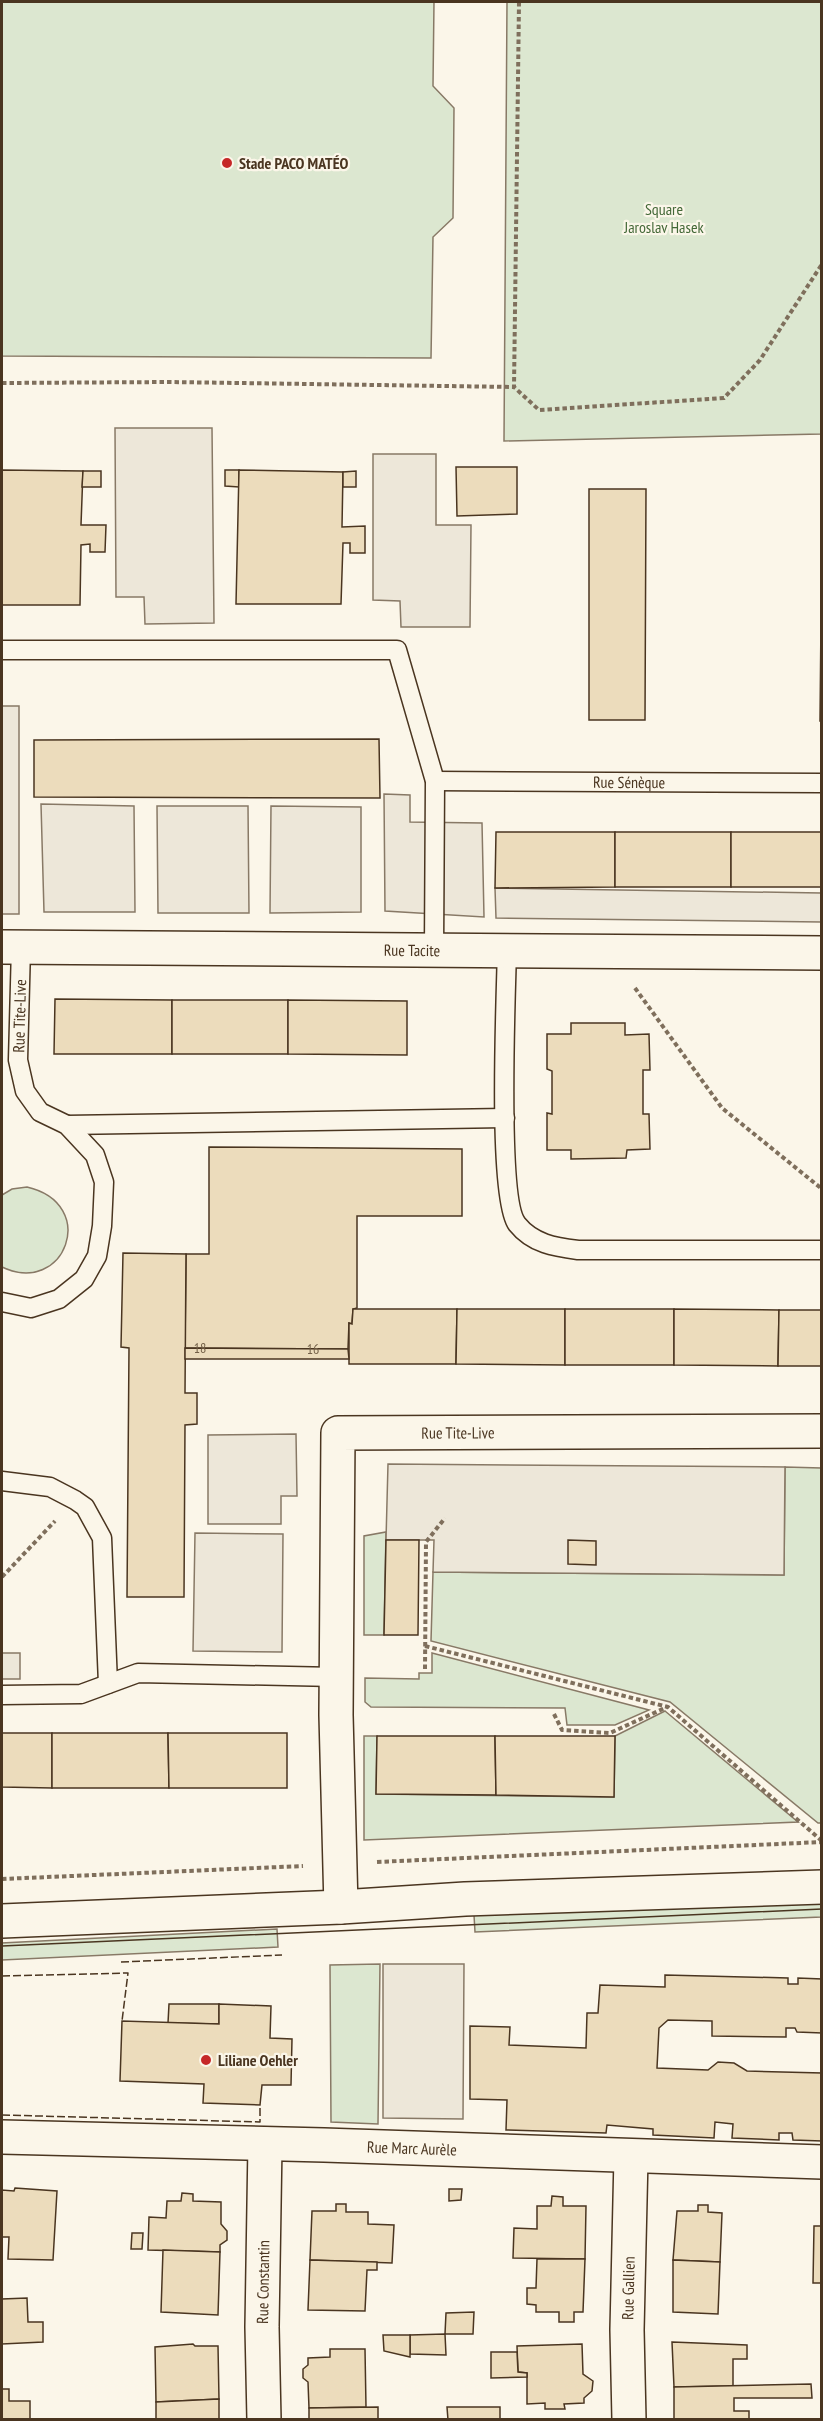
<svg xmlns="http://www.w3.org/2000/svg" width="823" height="2421" viewBox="0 0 823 2421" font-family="'PT Sans Narrow',sans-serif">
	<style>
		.green { fill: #dce7d0; stroke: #887966; stroke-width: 1.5 }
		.parking { fill: #ede7d9; stroke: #887966; stroke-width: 1.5 }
		.building { fill: #ecdcbc; stroke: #4a3520; stroke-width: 1.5 }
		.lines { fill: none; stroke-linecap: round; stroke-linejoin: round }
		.service-casing { stroke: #4a3520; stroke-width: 21 }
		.minor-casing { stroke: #4a3520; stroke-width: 36 }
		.path { stroke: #7f6f5c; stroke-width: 4; stroke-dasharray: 4.5 3; stroke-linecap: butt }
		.service { stroke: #fbf6e9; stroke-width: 18 }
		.minor { stroke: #fbf6e9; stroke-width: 33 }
		.tram { stroke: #4a3520; stroke-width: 1.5 }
		.fence { stroke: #4a3520; stroke-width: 1.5; stroke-dasharray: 8 3; stroke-linecap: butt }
		.poi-dot { fill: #c62828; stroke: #fbf6e9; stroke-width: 2 }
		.labels { text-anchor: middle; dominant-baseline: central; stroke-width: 4.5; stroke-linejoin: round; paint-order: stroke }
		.number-label { font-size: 14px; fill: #725f47 }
		.poi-label { font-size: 16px; font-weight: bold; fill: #4a3520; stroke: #fbf6e9; text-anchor: start }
		.park-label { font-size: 16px; fill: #436837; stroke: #fbf6e9 }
		.street-label { font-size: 16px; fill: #4a3520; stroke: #fbf6e9 }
	</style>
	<rect width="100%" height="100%" fill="#fbf6e9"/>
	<g class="green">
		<path d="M2 2H434L433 86 454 108 453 218 433 237 431 358 2 356Z"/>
		<path d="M507 2H821V434L504 441Z"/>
		<path d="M27 1187C100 1204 65 1297 2 1267V1195L12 1189Z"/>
		<path d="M785 1467 821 1468V1823H818L670 1702 431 1641 433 1572 784 1575Z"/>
		<path d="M386 1532 384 1635H364V1536Z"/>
		<path d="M432 1653 649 1710 615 1725H567L565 1708 371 1707 365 1702V1678L419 1679V1673H432Z"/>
		<path d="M665 1711 798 1822 364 1840V1736H377L376 1794 614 1797 615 1736Z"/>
		<path d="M822 1899 821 1917 475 1932 474 1915Z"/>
		<path d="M277 1929 278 1947 2 1960V1943Z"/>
		<path d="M380 1964 378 2124 331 2122 330 1965Z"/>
	</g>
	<g class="parking">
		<path d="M115 428H212L214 623 145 624 144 597H116Z"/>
		<path d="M373 454H436V525H471L470 627H401L400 601 373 600Z"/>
		<rect x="2" y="706" width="17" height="208"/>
		<path d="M384 794 410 795V822L482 823 484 917 385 911Z"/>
		<path d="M41 804 134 806 135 912H44Z"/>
		<path d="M157 806H248L249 913H158Z"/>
		<path d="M271 806 361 807V912L270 913Z"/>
		<path d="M495 888 821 893V922L496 918Z"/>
		<path d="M296 1434 297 1496H281V1524H208V1435Z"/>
		<path d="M388 1464 785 1467 784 1575 433 1572 434 1540H386Z"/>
		<path d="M195 1533 283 1534 282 1652 193 1651Z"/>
		<rect x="2" y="1653" width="18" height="26"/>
		<path d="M383 1964H464L463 2119 383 2118Z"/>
	</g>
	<g class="building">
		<path d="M456 467H517V514L457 516Z"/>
		<path d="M2 470 83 471 81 525H106L105 552H90V544L81 545 80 605H2Z"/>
		<path d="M225 470H239V487L225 486Z"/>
		<path d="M239 470 343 472 342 527 365 526V553H350V543H343L341 604H236Z"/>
		<path d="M83 471H101V487H82Z"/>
		<path d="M356 471V487H343V472Z"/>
		<path d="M589 489H646L645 720H589Z"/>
		<path d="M822 519V721H820Z"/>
		<path d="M379 739 380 798 34 797V740Z"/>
		<path d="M496 832H615V887L495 888Z"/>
		<rect x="615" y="832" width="116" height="55"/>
		<rect x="731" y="832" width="91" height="55"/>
		<path d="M55 999 172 1000V1054H54Z"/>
		<rect x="172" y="1000" width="116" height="54"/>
		<path d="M288 1000 407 1001V1055L288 1054Z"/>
		<path d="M571 1023H625V1035L649 1034 650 1070H643V1114H649L650 1149 627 1150 626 1158 571 1159V1150H547V1113L552 1114V1071L547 1069V1034H571Z"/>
		<path d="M209 1147 462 1149V1216H357V1308L353 1309 352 1324 349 1323 348 1349 185 1348 186 1254H209Z"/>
		<path d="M123 1253 186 1254 185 1393H197V1424L185 1425 184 1597H127L129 1348 121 1347Z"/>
		<path d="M353 1309H457L456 1364H349V1323L352 1324Z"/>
		<path d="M457 1309H565V1365L456 1364Z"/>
		<rect x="565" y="1309" width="109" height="56"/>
		<path d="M674 1309 779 1310 778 1366 674 1365Z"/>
		<path d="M779 1310H822V1366H778Z"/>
		<path d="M185 1348 348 1349 349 1359H185Z"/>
		<path d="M386 1540H419L418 1635H384Z"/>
		<path d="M568 1540 596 1541V1565L568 1564Z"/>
		<path d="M2 1733H52V1788L2 1787Z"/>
		<path d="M52 1733H168L169 1788H52Z"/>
		<path d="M168 1733H287V1788H169Z"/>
		<path d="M377 1736H495L496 1795 376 1794Z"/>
		<path d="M495 1736H615L614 1797 496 1795Z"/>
		<path d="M665 1975 788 1978V1984H798V1978L822 1979V2033L797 2032 795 2028H786V2037L712 2036V2021L668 2020 659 2028 657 2068 708 2070 718 2062 734 2063 747 2071 822 2073V2141L793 2140 792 2133H779V2140L732 2138 733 2124 715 2122 714 2138 653 2135V2129L607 2125 606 2133 506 2130 507 2100 470 2099V2026L510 2027 509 2045 586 2048 587 2013H598L600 1985 665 1987Z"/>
		<path d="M169 2004H219V2024L168 2023Z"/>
		<path d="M219 2004 271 2006 270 2038 292 2039 291 2085H262L260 2105 203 2103 204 2084 120 2081 122 2021 219 2024Z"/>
		<path d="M15 2188 57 2191 53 2260 8 2259 9 2237H2V2190L14 2191Z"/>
		<path d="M449 2189H462L461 2200 449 2201Z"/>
		<path d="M182 2193 193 2194V2201L221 2202V2224L227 2231V2240L220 2245V2252L148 2250 149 2217 166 2218 167 2201H181Z"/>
		<path d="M552 2196 563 2197V2206H586L585 2259 513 2258 514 2228 537 2229V2206H551Z"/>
		<path d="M336 2204H346V2212H368V2224L394 2225 392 2263 310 2260 312 2211H336Z"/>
		<path d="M698 2205H708V2212L722 2213 720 2262 673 2260 677 2211H698Z"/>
		<path d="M814 2226H822V2283H813Z"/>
		<path d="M132 2233H143L142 2249H131Z"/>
		<path d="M163 2250 220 2252 218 2315 161 2312Z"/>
		<path d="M537 2259H585L583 2312H574V2322H559V2312H536V2305L527 2304V2288H536Z"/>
		<path d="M310 2260 377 2262V2270H367L365 2311 308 2310Z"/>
		<path d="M673 2260 720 2262 718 2314 673 2312Z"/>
		<path d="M27 2298 28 2322H43V2342L2 2344V2299Z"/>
		<path d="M474 2312 473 2334H445L446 2313Z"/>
		<path d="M445 2334 446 2355 410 2354V2335Z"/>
		<path d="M383 2335H410V2357L384 2351Z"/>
		<path d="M672 2342 747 2345V2359H733V2386L674 2387Z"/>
		<path d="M193 2344 195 2346H218L219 2399 156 2402 155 2347Z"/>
		<path d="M582 2344 583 2374 593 2381 592 2391 584 2398V2403L564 2404 565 2409H545V2403L527 2404V2373L518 2372 517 2346Z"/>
		<path d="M330 2349H365L366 2407 309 2408 308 2382 303 2378V2369L308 2365V2358L330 2357Z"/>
		<path d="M491 2352H517L518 2372 527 2373V2377L491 2378Z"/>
		<path d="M811 2384 812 2398H734V2411H749V2420H674V2387Z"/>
		<path d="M2 2389H9V2401H30V2420H2Z"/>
		<path d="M219 2399V2420H156V2402Z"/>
		<path d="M378 2407V2420H309V2408Z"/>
		<path d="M447 2407H500V2420H448Z"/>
	</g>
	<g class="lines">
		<defs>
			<g id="service">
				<path d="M2 650H397L435 781 434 949"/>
				<path id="s1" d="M435 781 822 783"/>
				<path d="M507 949C506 994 497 1198 517 1224 533 1244 555 1247 578 1250H822"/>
				<path d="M67 1125 505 1118"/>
				<path id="s2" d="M2 1302 31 1308 59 1299 84 1279 97 1256 102 1226 104 1182 95 1155 67 1125 40 1112 25 1091 18 1060 21 947"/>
				<path d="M2 1481 50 1487 75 1500 85 1507 102 1538 108 1684"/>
				<path d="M2 1695 81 1694 138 1673 336 1677"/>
			</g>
			<g id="minor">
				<path id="s3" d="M2 947 822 953"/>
				<path id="s4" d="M341 1907 336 1715 338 1433 822 1431"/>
				<path d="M2 1921 341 1907 465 1899 822 1887"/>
				<path id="s5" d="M2 2137 324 2145 822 2162"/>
				<path id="s6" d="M264 2420 262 2327 265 2144"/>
				<path id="s7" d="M629 2420 627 2330 631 2157"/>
			</g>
		</defs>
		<use href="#service" class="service-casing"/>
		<use href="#minor" class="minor-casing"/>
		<g class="path">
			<path d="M519 2 514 387 539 410 724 398 760 360 822 264"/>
			<path d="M2 383 170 382 514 387"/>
			<path d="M635 988 722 1108 822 1189"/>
			<path d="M2 1577 55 1521"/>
			<path d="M425 1646 668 1707 822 1841"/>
			<path d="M425 1669 426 1542 445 1518"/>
			<path d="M554 1714 562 1730 610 1733 667 1707"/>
			<path d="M377 1862 822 1842"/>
			<path d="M2 1879 303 1866"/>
		</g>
		<use href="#service" class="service"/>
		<use href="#minor" class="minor"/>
		<path class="tram" d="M2 1946 822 1909"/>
		<g class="fence">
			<path d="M121 1962 282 1955"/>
			<path d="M2 1976 128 1973 122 2021"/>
			<path d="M2 2115 260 2122V2105"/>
		</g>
	</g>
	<g class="poi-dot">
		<circle cx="227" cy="163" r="6"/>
		<circle cx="206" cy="2060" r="6"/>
	</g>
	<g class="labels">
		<g class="number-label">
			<text x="200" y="1348">18</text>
			<text x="313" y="1349">16</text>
		</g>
		<g class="poi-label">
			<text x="239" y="163">Stade PACO MATÉO</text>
			<text x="218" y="2060">Liliane Oehler</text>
		</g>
		<g class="park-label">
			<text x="664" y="209">Square<tspan x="664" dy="18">Jaroslav Hasek</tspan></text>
		</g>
		<g class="street-label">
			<text stroke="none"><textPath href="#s1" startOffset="194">Rue Sénèque</textPath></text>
			<text stroke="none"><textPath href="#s3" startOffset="410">Rue Tacite</textPath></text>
			<text stroke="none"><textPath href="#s2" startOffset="393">Rue Tite-Live</textPath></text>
			<text stroke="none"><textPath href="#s4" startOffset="594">Rue Tite-Live</textPath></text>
			<text stroke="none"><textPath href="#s5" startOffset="410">Rue Marc Aurèle</textPath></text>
			<text stroke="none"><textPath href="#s6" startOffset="138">Rue Constantin</textPath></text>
			<text stroke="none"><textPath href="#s7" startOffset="132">Rue Gallien</textPath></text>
		</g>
	</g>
	<rect width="823" height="2421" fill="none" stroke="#4a3520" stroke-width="6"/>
</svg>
